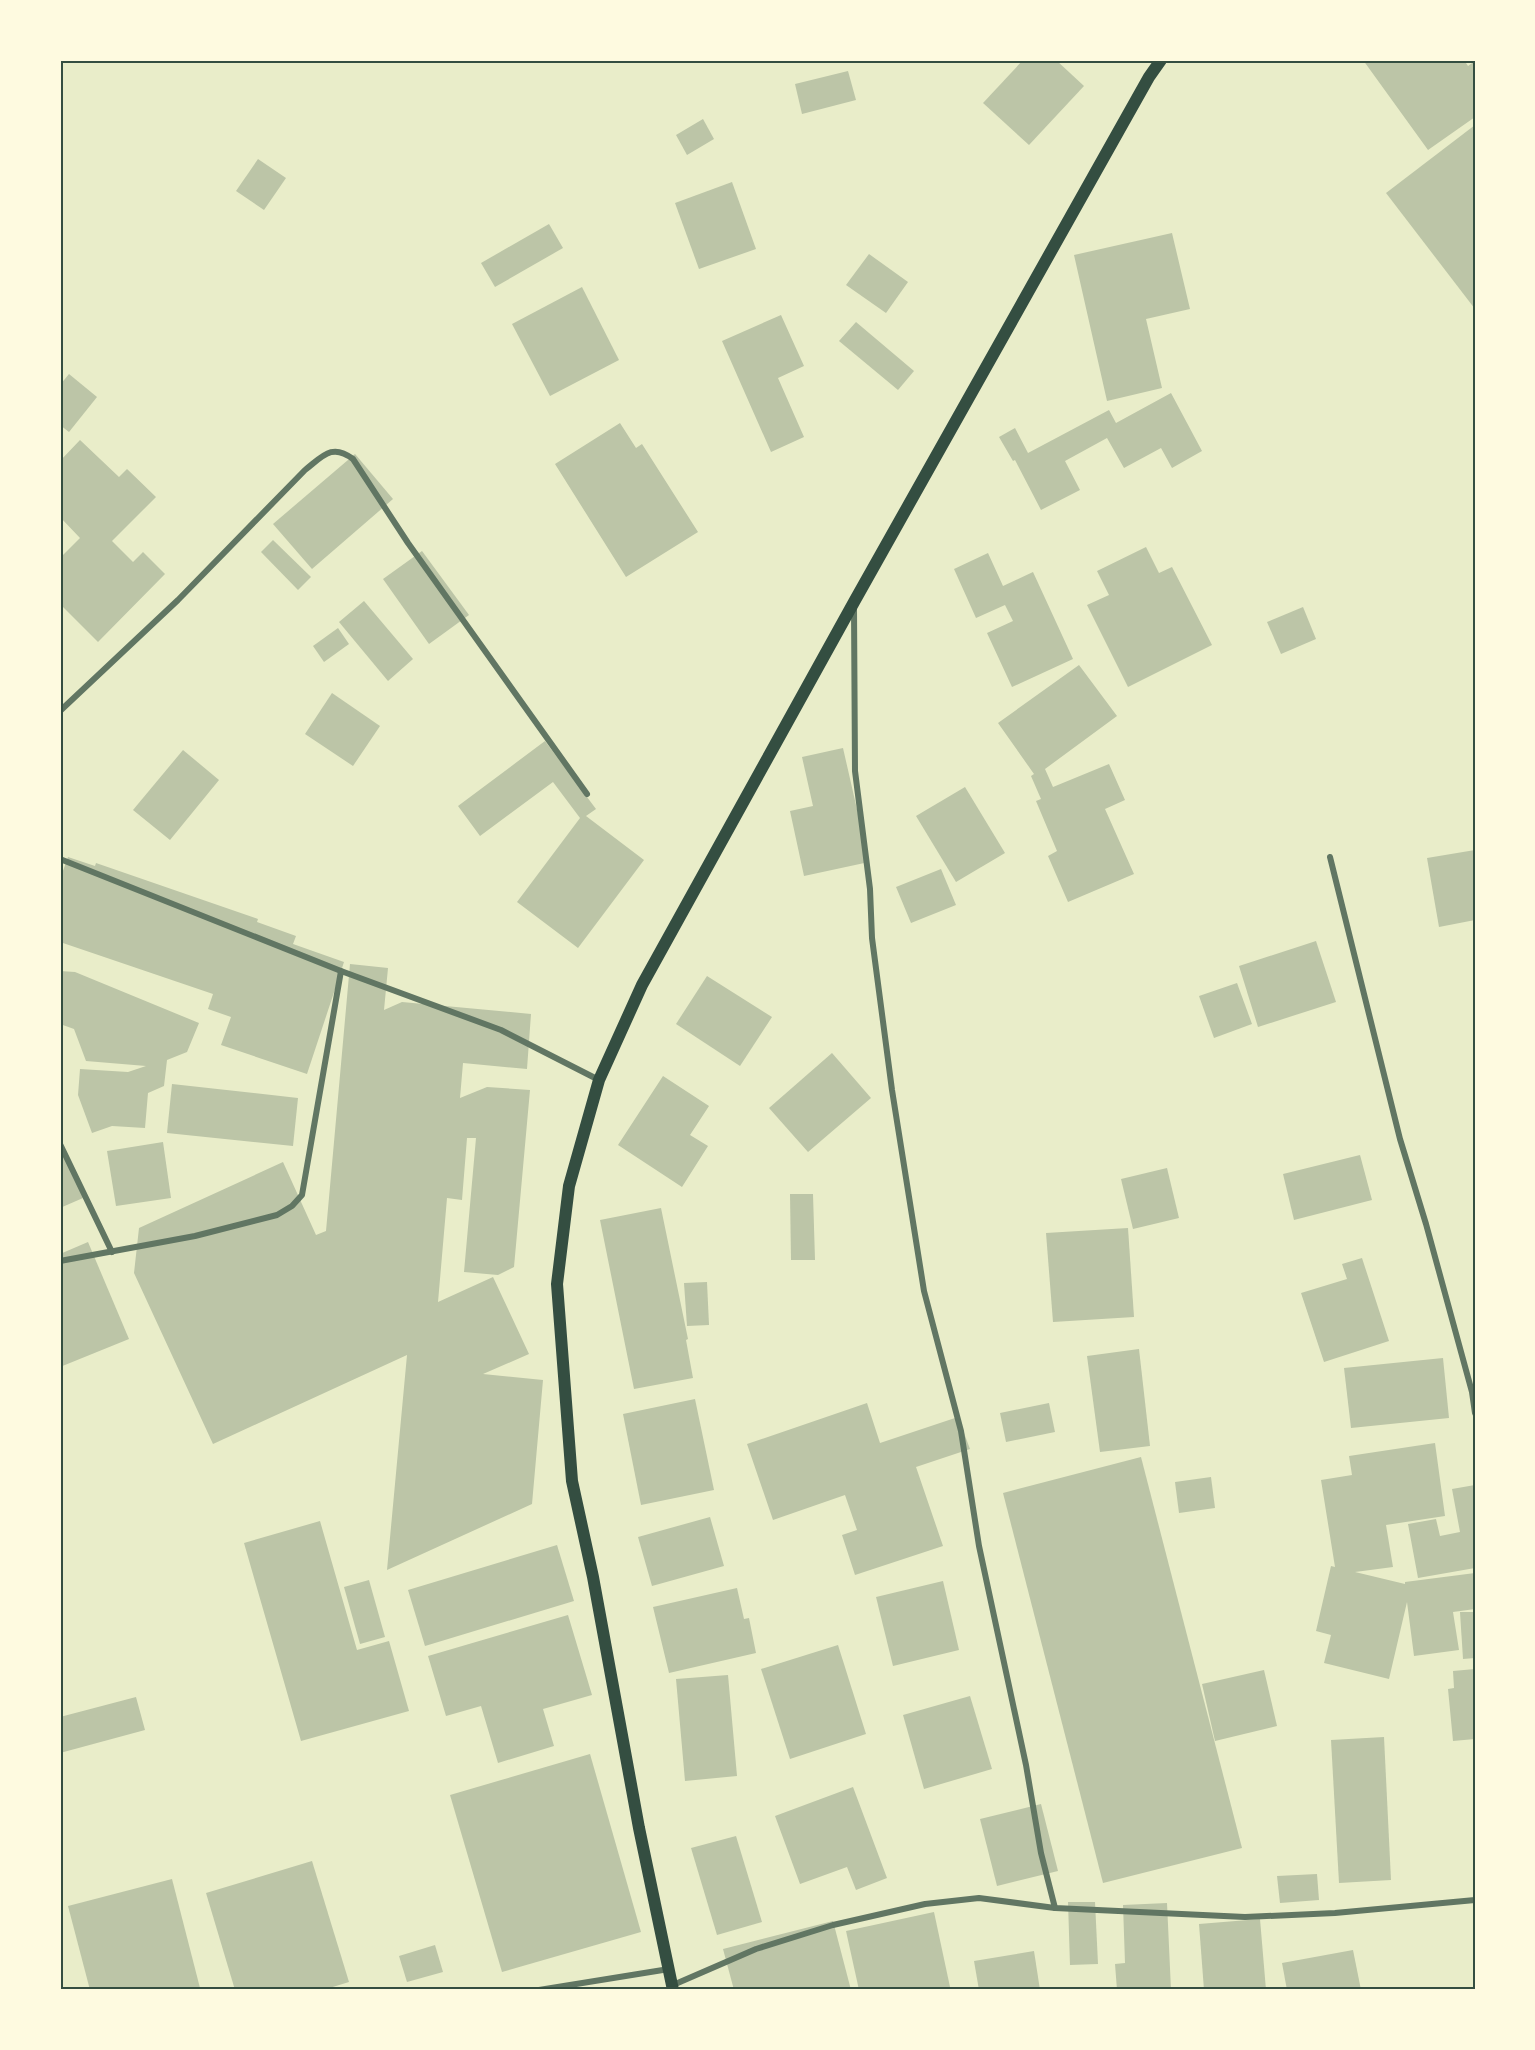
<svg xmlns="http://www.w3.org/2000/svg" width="1535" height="2050" viewBox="0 0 1535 2050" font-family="'PT Sans',sans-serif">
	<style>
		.building { fill: #bcc5a7 }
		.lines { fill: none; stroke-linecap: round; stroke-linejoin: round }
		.minor { stroke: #617663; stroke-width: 6 }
		.secondary { stroke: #344e41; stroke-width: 12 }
		.neatline { fill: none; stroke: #344e41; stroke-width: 2 }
	</style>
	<rect width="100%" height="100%" fill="#e9edc9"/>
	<g class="building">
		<path d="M1023 60H1056L1084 86 1029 145 983 103Z"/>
		<path d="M1363 60H1464L1468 66 1475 61V117L1428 150Z"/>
		<path d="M848 71 856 100 802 114 795 84Z"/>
		<path d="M703 119 714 139 687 155 676 135Z"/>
		<path d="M1475 125V309L1386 193Z"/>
		<path d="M258 159 286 178 264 210 236 191Z"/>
		<path d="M732 182 756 249 699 269 675 203Z"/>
		<path d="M549 224 563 248 495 287 481 263Z"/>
		<path d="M1172 233 1190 309 1146 319 1162 388 1107 401 1074 255Z"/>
		<path d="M869 254 908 282 886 313 846 285Z"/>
		<path d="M582 287 619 360 550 396 512 324Z"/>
		<path d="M781 315 804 366 778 378 804 437 771 452 722 341Z"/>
		<path d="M856 322 914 371 898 390 839 341Z"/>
		<path d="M69 374 97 397 69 432 60 425V385Z"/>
		<path d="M1171 393 1202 451 1172 468 1161 448 1124 468 1107 438 1065 461 1080 490 1041 510 1015 460 1013 461 999 437 1015 428 1028 453 1109 410 1116 423Z"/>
		<path d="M620 423 636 448 642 444 698 532 626 577 555 464Z"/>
		<path d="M80 440 119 477 127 469 156 497 112 541 133 562 143 552 165 574 98 642 60 604V558L80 538 60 517V461Z"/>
		<path d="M355 454 393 499 312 569 273 524Z"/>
		<path d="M273 540 311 577 298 590 261 552Z"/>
		<path d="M1146 547 1159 573 1172 567 1212 645 1128 687 1087 605 1109 595 1097 571Z"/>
		<path d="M422 551 469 615 429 644 383 579Z"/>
		<path d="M988 553 1003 586 1033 572 1073 659 1012 687 987 633 1013 621 1005 605 976 618 954 569Z"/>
		<path d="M364 601 413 659 388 681 339 622Z"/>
		<path d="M1303 607 1316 639 1281 654 1267 622Z"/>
		<path d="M338 628 349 644 324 662 313 646Z"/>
		<path d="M1079 665 1117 716 1045 769 1053 787 1109 764 1125 800 1105 809 1134 874 1068 902 1048 856 1057 851 1036 801 1041 799 1031 776 1034 774 998 723Z"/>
		<path d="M332 693 380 726 353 766 305 734Z"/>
		<path d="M545 741 596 809 586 816 644 860 578 948 517 902 580 818 553 782 480 836 458 806Z"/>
		<path d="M843 748 869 862 804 876 790 811 813 806 802 757Z"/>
		<path d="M183 750 219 780 170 840 133 810Z"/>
		<path d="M965 787 1005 853 956 882 916 816Z"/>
		<path d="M1475 850V920L1439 927 1427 858Z"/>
		<path d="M68 857 95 866 96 863 258 919 257 922 296 936 293 944 344 962 307 1074 221 1045 231 1017 208 1009 213 994 60 942V879Z"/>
		<path d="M941 869 956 905 911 923 896 887Z"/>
		<path d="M1316 941 1336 1002 1258 1027 1239 966Z"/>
		<path d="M350 964 388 968 384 1010 402 1002 531 1014 527 1069 463 1063 460 1098 487 1087 530 1090 514 1267 498 1275 464 1272 476 1138H467L462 1200 447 1198 438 1302 493 1277 529 1354 483 1374 543 1380 532 1504 387 1570 407 1355 213 1444 134 1273 139 1228 283 1162 316 1235 326 1231Z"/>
		<path d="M60 971 75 972 199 1023 187 1052 167 1060 164 1086 148 1093 145 1128 112 1126 92 1133 78 1095 80 1069 128 1072 146 1066 86 1061 74 1029 60 1024Z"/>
		<path d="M707 976 772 1017 740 1066 676 1024Z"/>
		<path d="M1237 983 1252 1024 1214 1038 1199 996Z"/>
		<path d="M832 1053 871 1098 808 1152 769 1108Z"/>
		<path d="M663 1076 709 1106 690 1135 708 1146 682 1187 618 1145Z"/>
		<path d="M172 1084 298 1098 293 1146 167 1133Z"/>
		<path d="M163 1142 171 1198 116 1206 107 1151Z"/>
		<path d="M60 1143 83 1198 60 1208Z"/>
		<path d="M1360 1155 1372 1200 1294 1220 1283 1174Z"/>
		<path d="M1167 1168 1179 1218 1133 1229 1121 1179Z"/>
		<path d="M790 1194H813L815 1260H791Z"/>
		<path d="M661 1208 688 1339 686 1340 693 1378 634 1389 600 1220Z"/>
		<path d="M1128 1228 1134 1317 1053 1322 1046 1233Z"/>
		<path d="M88 1242 129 1339 60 1367V1254Z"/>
		<path d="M1362 1258 1389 1341 1324 1362 1301 1293 1347 1279 1342 1264Z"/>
		<path d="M707 1282 709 1325 687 1326 684 1283Z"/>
		<path d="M1139 1349 1150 1446 1100 1452 1087 1356Z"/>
		<path d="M1443 1358 1449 1418 1351 1428 1344 1368Z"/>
		<path d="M695 1399 714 1490 641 1505 623 1414Z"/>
		<path d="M867 1403 880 1443 958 1417 970 1449 916 1467 943 1546 855 1575 842 1535 857 1530 845 1495 773 1520 747 1444Z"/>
		<path d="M1049 1403 1055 1432 1006 1442 1000 1413Z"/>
		<path d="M1435 1443 1445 1516 1386 1525 1393 1567 1355 1572 1405 1584V1582L1475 1573V1609L1453 1612 1459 1650 1414 1656 1407 1602 1389 1679 1324 1663 1331 1635 1316 1631 1331 1566 1335 1567 1321 1480 1352 1475 1349 1456Z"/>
		<path d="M1141 1457 1242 1848 1103 1883 1003 1493Z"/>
		<path d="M1211 1477 1215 1508 1179 1513 1175 1482Z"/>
		<path d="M1475 1485V1568L1418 1578 1408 1524 1436 1519 1440 1536 1460 1532 1452 1489Z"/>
		<path d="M710 1517 724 1566 652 1586 638 1537Z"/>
		<path d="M320 1521 357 1650 389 1641 409 1711 301 1741 244 1543Z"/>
		<path d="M557 1545 574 1601 425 1646 408 1590Z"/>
		<path d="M369 1580 385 1637 360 1644 344 1587Z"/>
		<path d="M943 1581 959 1650 893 1666 876 1597Z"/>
		<path d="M737 1588 744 1619 749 1618 756 1653 669 1673 653 1607Z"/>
		<path d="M1460 1612H1475V1658L1463 1659Z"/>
		<path d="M568 1615 592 1695 543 1709 554 1746 498 1763 481 1706 446 1716 428 1656Z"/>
		<path d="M838 1645 866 1734 790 1759 761 1669Z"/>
		<path d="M1475 1669V1739L1453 1741 1448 1689 1454 1688 1453 1671Z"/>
		<path d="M1264 1670 1277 1726 1215 1741 1202 1684Z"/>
		<path d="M728 1675 737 1776 685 1781 676 1679Z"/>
		<path d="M970 1696 992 1769 924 1789 903 1715Z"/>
		<path d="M136 1697 145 1730 60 1753V1717Z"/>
		<path d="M1384 1737 1391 1880 1339 1883 1331 1740Z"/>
		<path d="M590 1754 641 1932 502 1972 450 1795Z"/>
		<path d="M853 1787 887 1878 856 1890 847 1867 800 1884 775 1816Z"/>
		<path d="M1041 1804 1058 1871 997 1886 980 1819Z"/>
		<path d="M736 1836 762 1922 717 1935 691 1848Z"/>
		<path d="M312 1861 349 1982 323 1990H235L206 1893Z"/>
		<path d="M1317 1874 1319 1900 1280 1903 1277 1876Z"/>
		<path d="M172 1879 200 1988 192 1990H90L68 1906Z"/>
		<path d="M1068 1902H1095L1098 1964 1070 1965Z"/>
		<path d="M1167 1903 1171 1990H1117L1115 1964 1125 1963 1123 1905Z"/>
		<path d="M934 1912 950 1987 935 1990H859L846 1931Z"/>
		<path d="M1260 1919 1266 1990H1204L1199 1924Z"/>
		<path d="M833 1921 851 1990H734L723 1949Z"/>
		<path d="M435 1945 443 1972 407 1982 399 1956Z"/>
		<path d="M1353 1950 1361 1990H1287L1282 1963Z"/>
		<path d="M1034 1951 1040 1990H979L974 1961Z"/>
	</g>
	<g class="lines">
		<g class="minor">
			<path d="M854 608 855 771 870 889 872 938 892 1090 924 1291 961 1431 979 1546 1026 1765 1041 1853 1055 1908"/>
			<path d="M60 711 178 600 305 470C323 456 332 443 353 459L408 543 587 794"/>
			<path d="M1330 857 1400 1139 1426 1224 1472 1392 1475 1413"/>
			<path d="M60 859 341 971 501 1030 599 1080"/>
			<path d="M60 1144 112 1252"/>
			<path d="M60 1261 195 1236 277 1215 292 1206 302 1195 341 971"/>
			<path d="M673 1985 756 1949 833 1925 925 1904 979 1898 1055 1908 1245 1917 1335 1913 1475 1900"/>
			<path d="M539 1990 669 1969"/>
		</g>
		<path class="secondary" d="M673 1990 639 1828 593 1577 572 1481 557 1284 569 1186 599 1080 642 985 854 602 1149 77 1161 60"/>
	</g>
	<rect width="1535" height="2050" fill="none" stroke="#fefae0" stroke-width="123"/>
	<rect x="62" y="62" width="1412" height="1926" class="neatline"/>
</svg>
